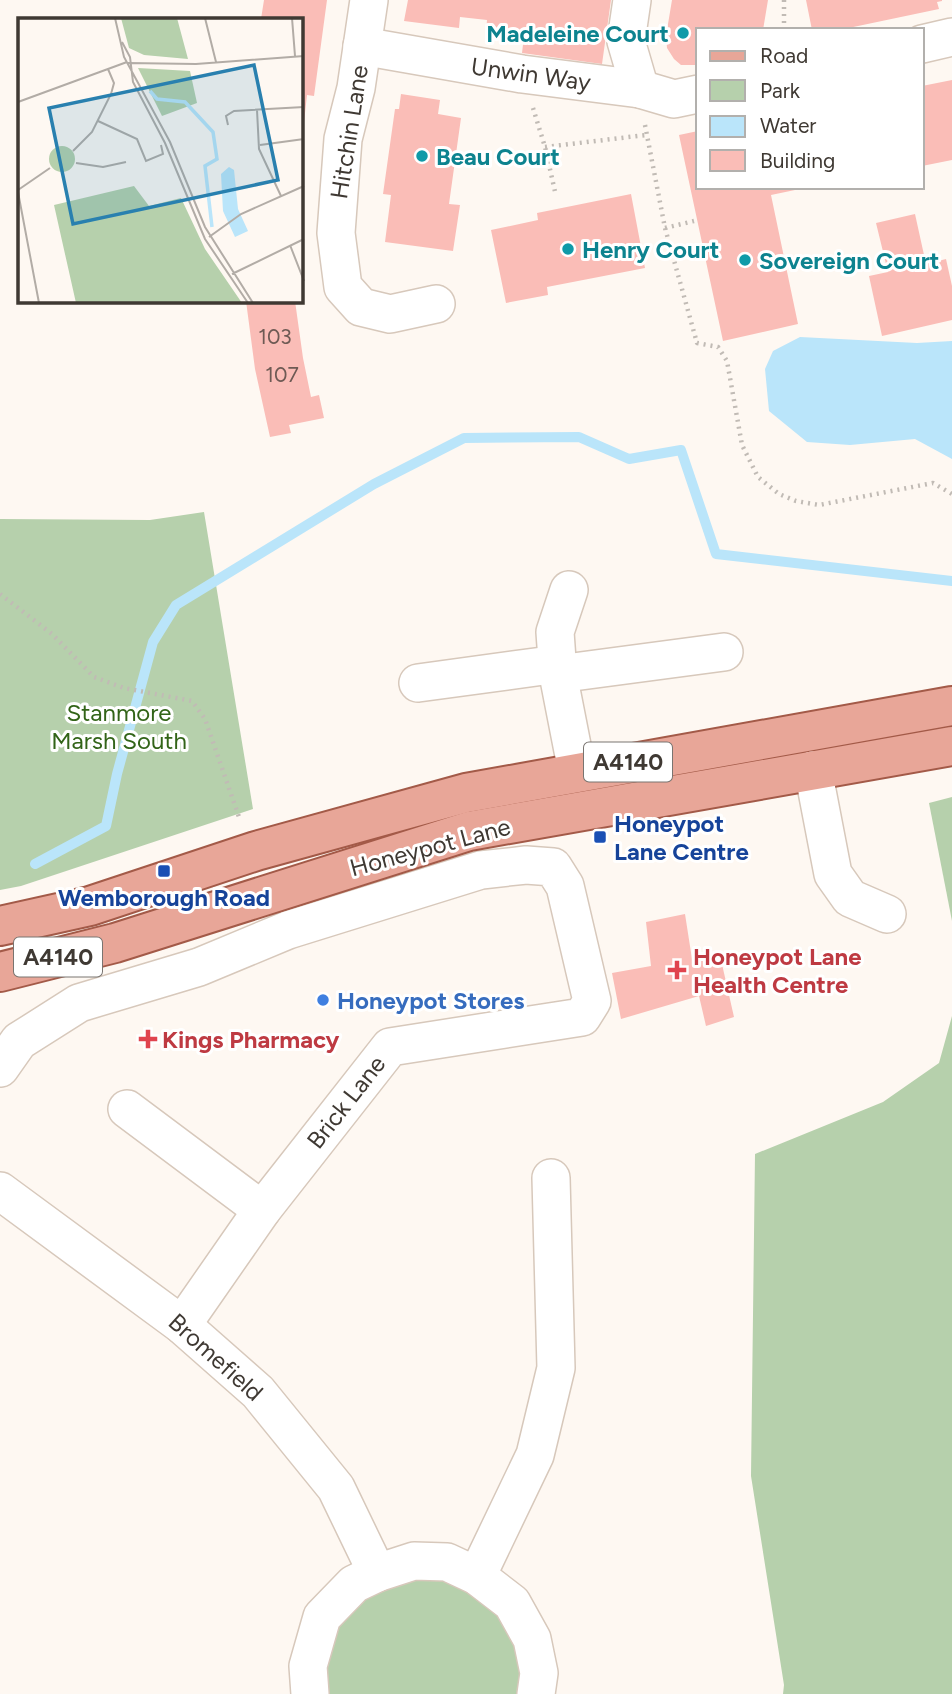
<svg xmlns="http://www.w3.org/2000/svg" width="952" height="1694" viewBox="0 0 952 1694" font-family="Figtree,sans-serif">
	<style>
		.green { fill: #b6d0ac }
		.water { fill: #bae5fa }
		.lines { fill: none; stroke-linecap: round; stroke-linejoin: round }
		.stream { stroke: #bae5fa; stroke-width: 10 }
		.building { fill: #fabdb7 }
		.minor-casing { stroke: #d7c8bb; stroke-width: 40 }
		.major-casing { stroke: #a35a48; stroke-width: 42 }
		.path { stroke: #c1bbb5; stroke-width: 4.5; stroke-dasharray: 2 5; stroke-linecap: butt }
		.minor { stroke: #fff; stroke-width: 37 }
		.major { stroke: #e8a698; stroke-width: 38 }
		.culture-dot { fill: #0f9aa8; stroke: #fff; stroke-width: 2.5 }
		.transit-dot { fill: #1a4fb4; stroke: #fff; stroke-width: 2.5 }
		.health-dot { fill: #e0444e; stroke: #fff; stroke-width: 2.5 }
		.shop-dot { fill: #3f7fe0; stroke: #fff; stroke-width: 2.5 }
		.labels { text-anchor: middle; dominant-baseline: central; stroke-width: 6; stroke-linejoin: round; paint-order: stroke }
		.number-label { font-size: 21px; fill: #6e5a54 }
		.shield { fill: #fff; stroke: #797470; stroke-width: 2 }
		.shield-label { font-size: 23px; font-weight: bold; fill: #3f3933 }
		.culture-label { font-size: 24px; font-weight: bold; fill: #0d838f; stroke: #fff; text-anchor: start }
		.street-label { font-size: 24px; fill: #3f3933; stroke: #fff }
		.park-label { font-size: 24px; fill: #326418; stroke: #fff }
		.transit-label { font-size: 24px; font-weight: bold; fill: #164399; stroke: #fff; text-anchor: start }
		.health-label { font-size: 24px; font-weight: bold; fill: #be3a42; stroke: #fff; text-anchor: start }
		.shop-label { font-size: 24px; font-weight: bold; fill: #366cbe; stroke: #fff; text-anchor: start }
		.inset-river { fill: none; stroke: #bae5fa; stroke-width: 3.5 }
		.inset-road { fill: none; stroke: #b2aca6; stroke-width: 2 }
		.view { fill: #2980af; fill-opacity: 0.15; stroke: #2980af; stroke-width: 3.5 }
		.inset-edge { fill: none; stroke: #3f3933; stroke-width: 3.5 }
	</style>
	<rect width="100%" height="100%" fill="#fef8f2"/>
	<g class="green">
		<path d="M204 512 253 809 21 886 0 890V519L150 520Z"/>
		<path d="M952 797V921L929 803Z"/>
		<path d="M952 1016V1694H783L784 1685 751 1476 755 1154 883 1102 939 1063Z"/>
		<path d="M414 1575 447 1577 478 1590 520 1641 525 1694H320L332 1627 354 1601Z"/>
	</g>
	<path class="water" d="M800 337 917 343 952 341V459L915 439 850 445 807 442 769 411 765 369 773 351Z"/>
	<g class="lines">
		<path class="stream" d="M35 864 106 826 117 774 153 642 176 605 374 484 464 438 579 437 629 459 681 450 716 554 952 581"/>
	</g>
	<g class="building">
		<path d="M264 0H327L314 96 307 95 303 131 301 19H261Z"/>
		<path d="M408 0H611L602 64 522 53 524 36 486 31 487 20 460 17 459 28 404 21Z"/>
		<path d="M672 0H768L763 30H698V65H681L674 59 667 48 666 36Z"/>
		<path d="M806 0H942V1L937 2 939 9 839 30H812Z"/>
		<path d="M952 80V160L922 166V86Z"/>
		<path d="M401 94 440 100 438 114 461 118 449 204 460 205 453 251 385 242 391 195 383 194 395 109H399Z"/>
		<path d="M698 131V187H795V190L771 195 798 324 723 341 679 135Z"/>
		<path d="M631 194 645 268 547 287 548 295 506 303 491 230 538 220 537 213Z"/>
		<path d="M915 214 926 264 946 259 952 286V320L882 336 869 276 888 272 876 223Z"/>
		<path d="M246 301H295L303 358 311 397 319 395 324 418 289 425 291 433 270 437 255 369Z"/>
		<path d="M685 914 692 959 719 951 734 1017 706 1026 699 996 621 1019 612 973 651 966 646 922Z"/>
	</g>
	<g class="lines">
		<defs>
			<g id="minor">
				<path d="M369 0 356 88 343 139 336 233 343 287 361 307 390 314 436 304"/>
				<path d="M632 0 626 41 640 89"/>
				<path d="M922 44 952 37"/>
				<path d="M362 46 522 74 640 89 674 99 698 94"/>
				<path d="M569 590 555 632 558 674 577 771"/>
				<path d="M558 674 724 652"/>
				<path d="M418 683 558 664"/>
				<path d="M813 770 833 874 850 898 887 914"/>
				<path d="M0 1068 19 1041 79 1003 199 967 288 930 481 870 526 865 553 867 565 886 592 1001 582 1017 390 1047 262 1210 182 1325"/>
				<path d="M127 1109 262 1210"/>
				<path d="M0 1191 182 1325 258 1392 336 1488 377 1573"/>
				<path d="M477 1576 535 1455 556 1368 551 1178"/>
				<path d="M310 1694 308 1666 322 1617 354 1584 377 1573 414 1561 447 1562 477 1576 512 1603 532 1639 539 1673 536 1694"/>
			</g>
			<g id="major">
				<path d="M0 926 90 906 256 851 466 793 952 706"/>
				<path d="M0 972 115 943 469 831 952 746"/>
			</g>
		</defs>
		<use href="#minor" class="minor-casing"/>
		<use href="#major" class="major-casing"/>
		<g class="path">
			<path d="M784 0V30"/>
			<path d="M533 108 545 147 556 196"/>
			<path d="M645 125 665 228 697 343 718 347 727 361 742 445 758 477 779 494 796 501 819 505 933 483 952 494"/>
			<path d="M545 147 646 135"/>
			<path d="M665 228 694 221"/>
			<path d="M0 594 52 634 94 677 124 688 192 701 205 719 240 820"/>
		</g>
		<use href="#minor" class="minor"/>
		<use href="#major" class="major"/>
	</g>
	<g class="culture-dot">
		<circle cx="683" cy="33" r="7"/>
		<circle cx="422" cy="156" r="7"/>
		<circle cx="568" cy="249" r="7"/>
		<circle cx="745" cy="260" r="7"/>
	</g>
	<g class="transit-dot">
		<rect x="593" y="830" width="14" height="14" rx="3.5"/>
		<rect x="157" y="864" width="14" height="14" rx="3.5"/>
	</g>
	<g class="health-dot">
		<path d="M673.5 959.5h7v7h7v7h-7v7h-7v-7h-7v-7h7z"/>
		<path d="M144.5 1028.5h7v7h7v7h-7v7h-7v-7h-7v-7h7z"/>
	</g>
	<circle class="shop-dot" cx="323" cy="1000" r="7"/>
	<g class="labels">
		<g class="number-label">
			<text x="275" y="336">103</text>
			<text x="282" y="374">107</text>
		</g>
		<g class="shield">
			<rect x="584" y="742.5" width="88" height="39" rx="5"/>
			<rect x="14" y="937.5" width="88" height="39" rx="5"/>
		</g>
		<g class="shield-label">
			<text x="628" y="762">A4140</text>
			<text x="58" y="957">A4140</text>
		</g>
		<g class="culture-label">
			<text x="669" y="33" text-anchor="end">Madeleine Court</text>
			<text x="436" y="156">Beau Court</text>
			<text x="582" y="249">Henry Court</text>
			<text x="759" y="260">Sovereign Court</text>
		</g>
		<g class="street-label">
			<text transform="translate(531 74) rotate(8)">Unwin Way</text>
			<text transform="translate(349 132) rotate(-81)">Hitchin Lane</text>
			<text transform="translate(430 847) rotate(-15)">Honeypot Lane</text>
			<text transform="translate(346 1102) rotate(-52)">Brick Lane</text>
			<text transform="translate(216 1357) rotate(42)">Bromefield</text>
		</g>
		<g class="park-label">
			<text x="119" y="712">Stanmore<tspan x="119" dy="28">Marsh South</tspan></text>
		</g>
		<g class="transit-label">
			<text x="614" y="823">Honeypot<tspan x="614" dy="28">Lane Centre</tspan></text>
			<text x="164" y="897" text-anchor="middle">Wemborough Road</text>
		</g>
		<g class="health-label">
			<text x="693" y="956">Honeypot Lane<tspan x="693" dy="28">Health Centre</tspan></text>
			<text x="162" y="1039">Kings Pharmacy</text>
		</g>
		<g class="shop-label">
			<text x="337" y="1000">Honeypot Stores</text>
		</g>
	</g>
	<g transform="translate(18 18)">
		<rect width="285" height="285" fill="#fef8f2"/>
		<path d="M103 0H159L170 41 126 37 111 30ZM120 50 172 53 179 85 144 98ZM31 141a13 13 0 1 1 26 0a13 13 0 1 1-26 0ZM116 168 131 188 163 180 187 231 224 285H58L36 187Z" fill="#b6d0ac"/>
		<path d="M211 149 216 152 220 191 230 213 217 219 205 193 203 156Z" fill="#bae5fa"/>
		<path class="inset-river" d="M132 73 139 81 167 84 195 114 199 141 187 148 194 209"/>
		<path class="inset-road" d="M97 0 106 39 152 124 187 209 235 285M187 0 198 44M274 0 277 38M104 24 112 39 115 64 147 125 187 221 230 285M110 45 178 46 286 38M0 84 109 44M239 92 241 131 263 178M80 103 119 121 128 143 145 136 143 127M210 107 208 98 216 93 286 89M242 127 286 121M55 133 74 114 93 76 96 65 90 51M58 145 85 149 108 144M0 172 32 150M0 174 21 285M191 219 223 196 286 168M272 227 286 263M214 256 286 221"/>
		<path class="view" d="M236 47 260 162 55 206 31 90Z"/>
		<rect width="285" height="285" class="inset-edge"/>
	</g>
	<rect x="696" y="28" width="228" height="161" fill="#ffffff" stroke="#b2b0ad" stroke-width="2"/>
	<rect x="710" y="51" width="35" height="10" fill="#e8a698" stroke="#b2b0ad" stroke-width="2"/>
	<text x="760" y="63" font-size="21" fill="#3f3933">Road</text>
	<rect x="710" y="80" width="35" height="21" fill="#b6d0ac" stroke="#b2b0ad" stroke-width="2"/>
	<text x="760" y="98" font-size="21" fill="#3f3933">Park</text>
	<rect x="710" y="116" width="35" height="21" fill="#bae5fa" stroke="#b2b0ad" stroke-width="2"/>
	<text x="760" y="133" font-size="21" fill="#3f3933">Water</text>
	<rect x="710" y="150" width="35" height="21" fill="#fabdb7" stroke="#b2b0ad" stroke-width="2"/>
	<text x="760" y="168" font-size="21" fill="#3f3933">Building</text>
</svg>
